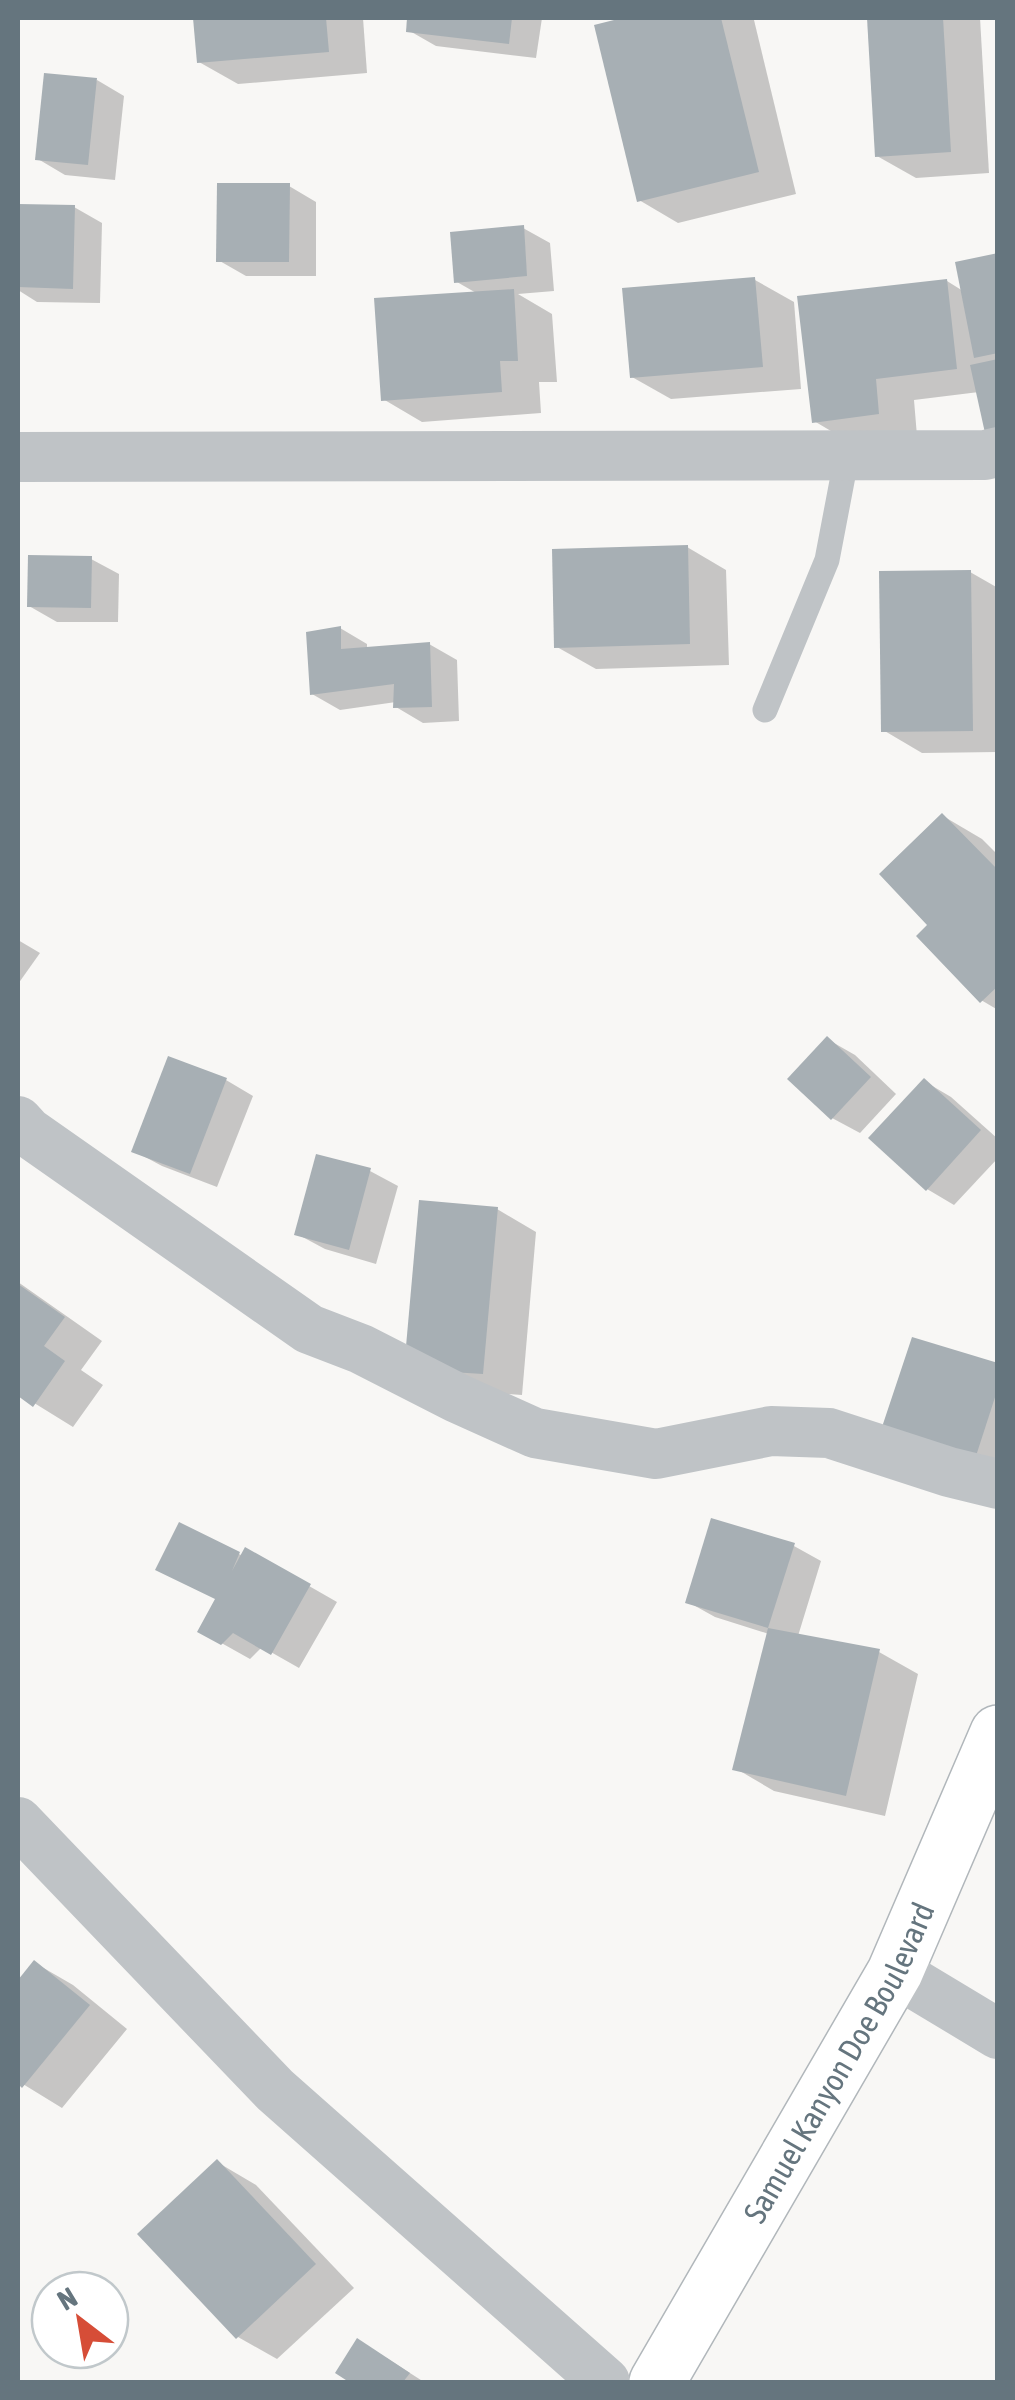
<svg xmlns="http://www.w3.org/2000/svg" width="1015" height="2400" viewBox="0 0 1015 2400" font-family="'Asap Condensed',sans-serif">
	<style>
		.shadow { fill: #0003 }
		.building { fill: #a7afb4 }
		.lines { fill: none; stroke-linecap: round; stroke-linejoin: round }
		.secondary-casing { stroke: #b1b7bb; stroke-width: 58 }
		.lane { stroke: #bfc3c6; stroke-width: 25 }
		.street { stroke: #bfc3c6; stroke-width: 50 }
		.secondary { stroke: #fff; stroke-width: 55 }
		.labels { text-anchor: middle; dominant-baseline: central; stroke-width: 10; stroke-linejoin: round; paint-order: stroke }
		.street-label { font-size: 32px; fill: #65757e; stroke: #fff }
	</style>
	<rect width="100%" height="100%" fill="#f8f7f5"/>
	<g class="shadow">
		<path d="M196 18H363L367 73 238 84 199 62Z"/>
		<path d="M410 18H542L536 58 436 46 408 30Z"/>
		<path d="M633 18H750L754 20 796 194 678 223 639 200 597 26Z"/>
		<path d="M870 18H980L989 173 916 178 877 156Z"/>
		<path d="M97 80 124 96 115 180 65 175 38 159Z"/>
		<path d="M289 186 316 202V276H246L218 260Z"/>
		<path d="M18 206 74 207 102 223 100 303 37 302 18 290Z"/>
		<path d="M523 228 550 243 554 291 518 294 552 314 557 382H539L541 413 422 422 383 399 478 294 457 282Z"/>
		<path d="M998 256V445L979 392 914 400 917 436 853 444 814 421 947 281 963 291Z"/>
		<path d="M755 280 794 302 801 389 671 399 632 377Z"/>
		<path d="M687 547 726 570 729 665 596 669 557 647Z"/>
		<path d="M91 559 119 574 118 622H57L29 606Z"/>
		<path d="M970 572 998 588V752L922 753 883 730Z"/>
		<path d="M340 628 367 644V649L429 644 457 660 459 721 423 723 396 707V702L340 710 312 694Z"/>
		<path d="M943 816 982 839 998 855V1010L981 1000 930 925Z"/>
		<path d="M18 940 40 953 18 984Z"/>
		<path d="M827 1039 855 1055 896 1094 860 1133 832 1118Z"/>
		<path d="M226 1080 253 1096 217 1187 162 1166 134 1151Z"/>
		<path d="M924 1081 951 1097 998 1139V1158L954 1205 927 1189Z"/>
		<path d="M318 1157 370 1171 398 1186 376 1264 325 1249 297 1234Z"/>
		<path d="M497 1209 536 1232 522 1395 446 1390Z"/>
		<path d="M18 1282 102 1341 81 1370 103 1385 73 1427 18 1393Z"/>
		<path d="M998 1366V1471L912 1445Z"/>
		<path d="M180 1526 243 1556 246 1550 337 1602 299 1668 262 1647 250 1659 200 1631 218 1600Z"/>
		<path d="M794 1546 821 1561 798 1636 879 1652 918 1674 885 1816 774 1791 735 1768 769 1634 715 1617 688 1602Z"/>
		<path d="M35 1963 73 1985 127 2029 62 2108 18 2081V1976L22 1979Z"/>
		<path d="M217 2162 256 2185 354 2288 277 2359 238 2337Z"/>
		<path d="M385 2357 424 2382H354L338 2372Z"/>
	</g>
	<g class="building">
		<path d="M193 18H326L329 52 197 63Z"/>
		<path d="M407 18H512L509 44 406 32Z"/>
		<path d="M622 18H721L759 172 637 202 594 25Z"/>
		<path d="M867 18H943L951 152 875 157Z"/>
		<path d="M44 73 97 78 88 165 35 160Z"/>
		<path d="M217 183H290L289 262H216Z"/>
		<path d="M18 204 75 205 73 289 18 287Z"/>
		<path d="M524 225 527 276 454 283 450 232Z"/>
		<path d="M998 253V353L974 358 955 262Z"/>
		<path d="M755 277 763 367 630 378 622 288Z"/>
		<path d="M947 279 957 369 876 379 879 414 812 423 797 296Z"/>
		<path d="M514 289 518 361H500L502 392 381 401 374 298Z"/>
		<path d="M998 359V440L987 442 970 365Z"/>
		<path d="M688 545 690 644 554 648 552 549Z"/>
		<path d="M28 555 92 556 91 608 27 607Z"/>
		<path d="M971 570 973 731 881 732 879 571Z"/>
		<path d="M341 626V649L430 642 432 707 393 708 394 684 310 695 306 632Z"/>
		<path d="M942 813 998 870V986L980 1003 916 936 927 925 879 874Z"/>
		<path d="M827 1036 871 1077 831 1120 787 1079Z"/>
		<path d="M168 1056 227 1078 190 1174 131 1152Z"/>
		<path d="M924 1078 981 1130 926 1191 868 1138Z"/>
		<path d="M316 1154 371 1168 349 1250 294 1235Z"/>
		<path d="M419 1200 498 1207 483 1374 404 1369Z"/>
		<path d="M18 1284 65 1317 44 1346 65 1361 33 1407 18 1396Z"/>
		<path d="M912 1337 998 1363V1388L975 1459 881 1430Z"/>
		<path d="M711 1518 795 1543 768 1628 685 1603Z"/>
		<path d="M179 1522 240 1552 232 1571 245 1547 311 1584 271 1655 233 1633 221 1645 197 1632 215 1599 155 1570Z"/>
		<path d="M768 1628 880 1649 846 1796 732 1770Z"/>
		<path d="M34 1960 90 2005 22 2088 18 2084V1980Z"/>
		<path d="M217 2159 316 2264 236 2339 137 2234Z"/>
		<path d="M357 2338 410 2373 403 2382H349L335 2373Z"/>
	</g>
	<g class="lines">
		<defs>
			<g id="secondary">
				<path id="s1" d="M657 2382 895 1972 998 1733"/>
			</g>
		</defs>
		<use href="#secondary" class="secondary-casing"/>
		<path class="lane" d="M765 710 827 560 847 455"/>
		<g class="street">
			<path d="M18 457 985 455 998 452"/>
			<path d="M18 1121 28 1132 309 1329 361 1349 457 1398 535 1433 656 1454 771 1431 829 1433 949 1472 998 1484"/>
			<path d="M18 1822 275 2090 605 2382"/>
			<path d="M895 1972 998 2034"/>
		</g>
		<use href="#secondary" class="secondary"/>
	</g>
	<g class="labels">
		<g class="street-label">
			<text stroke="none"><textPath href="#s1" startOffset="368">Samuel Kanyon Doe Boulevard</textPath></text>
		</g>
	</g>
	<rect width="1015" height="2400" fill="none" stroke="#65757e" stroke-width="40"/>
	<g transform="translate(80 2320) rotate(329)"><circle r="48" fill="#ffffff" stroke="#c1c8cb" stroke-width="2.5"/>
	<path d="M0-8L18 38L0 25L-18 38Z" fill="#d64d37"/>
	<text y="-15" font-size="28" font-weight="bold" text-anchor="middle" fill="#65757e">N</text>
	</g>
</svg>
